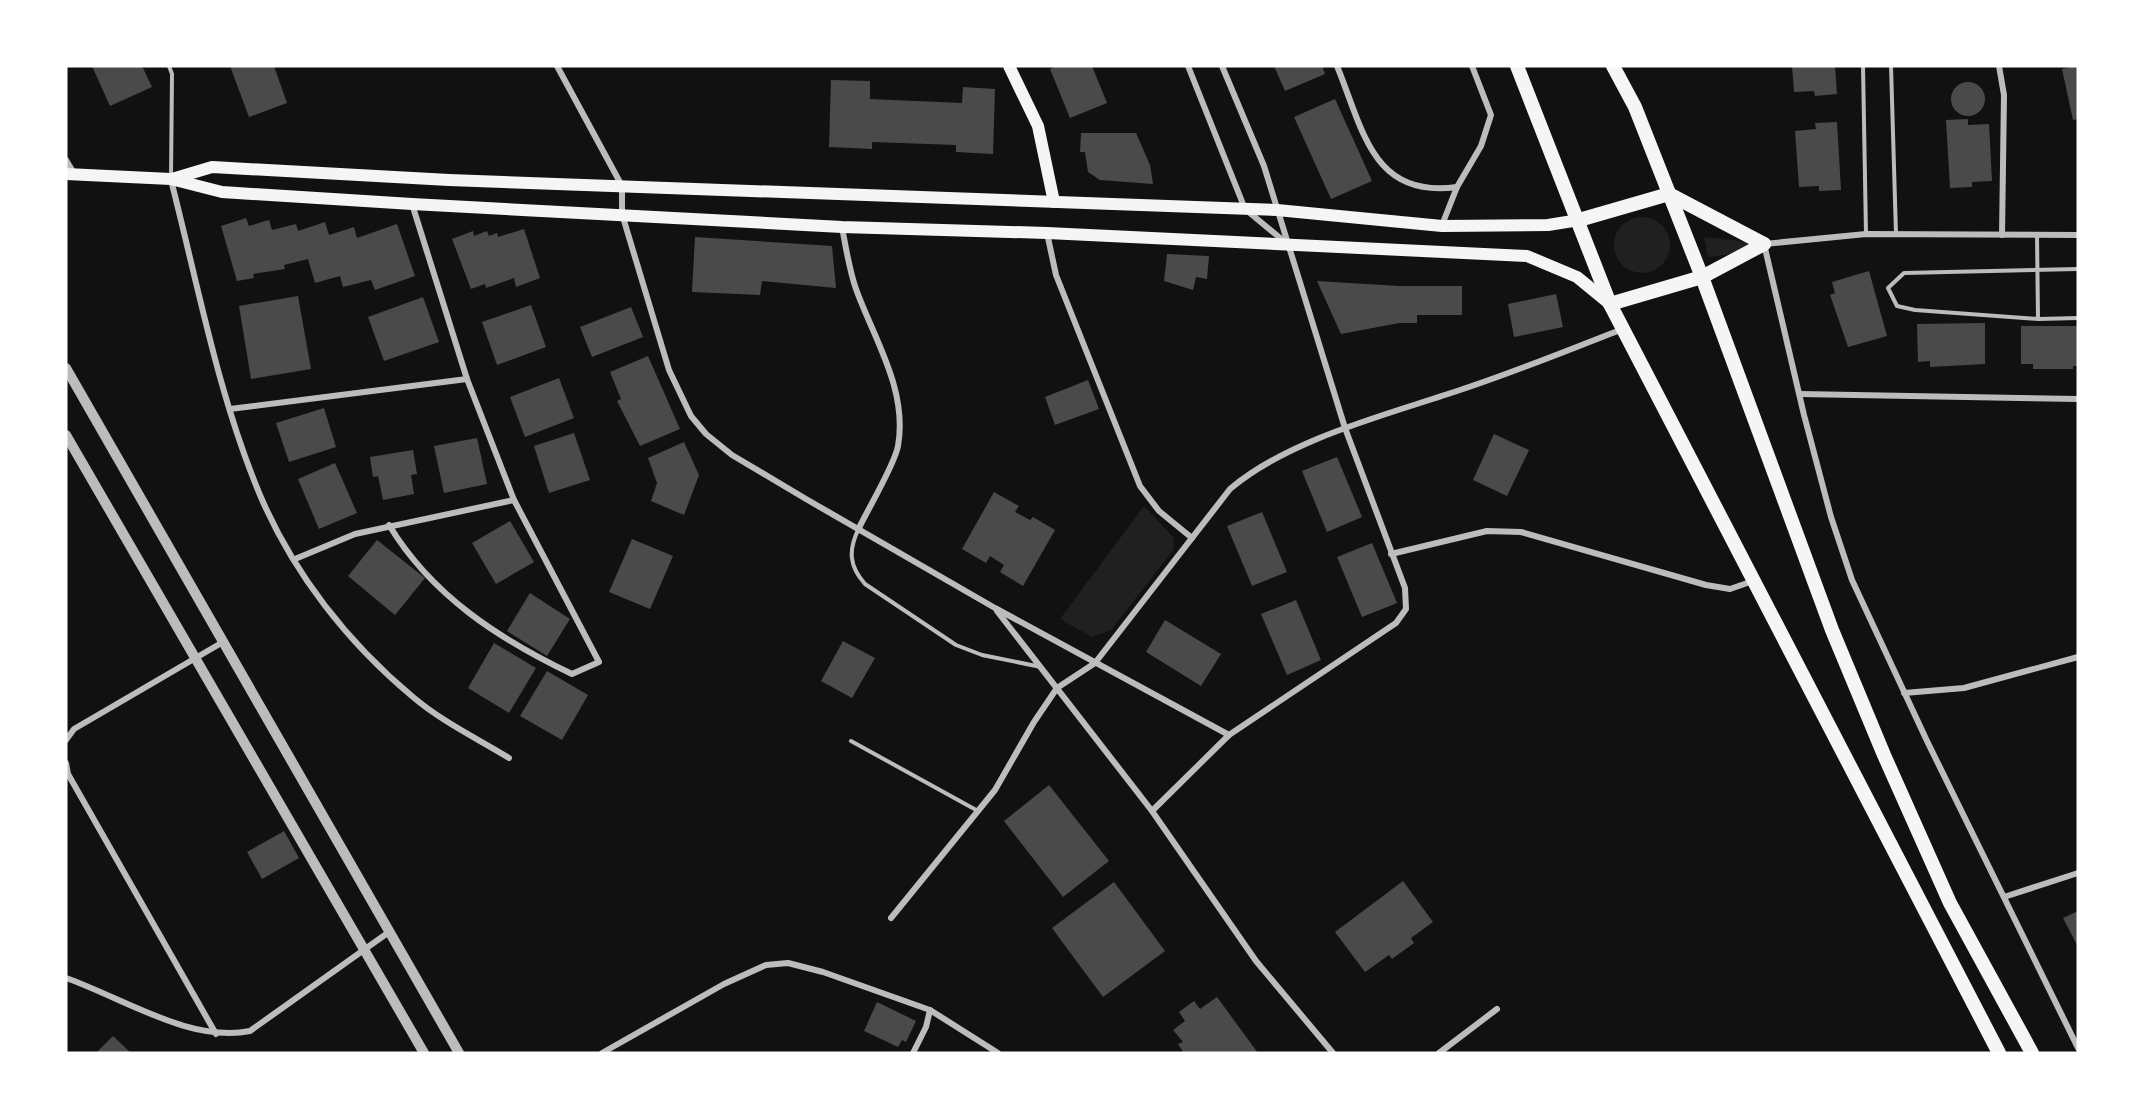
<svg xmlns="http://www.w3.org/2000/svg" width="2144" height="1119" viewBox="0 0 2144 1119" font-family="'Open Sans',sans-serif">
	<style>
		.green { fill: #202020 }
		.building { fill: #4a4a4a }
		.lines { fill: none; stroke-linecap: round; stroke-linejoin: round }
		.service { stroke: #bcbcbc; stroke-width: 4 }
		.minor { stroke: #bcbcbc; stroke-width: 6 }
		.tertiary { stroke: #bcbcbc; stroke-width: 10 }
		.secondary { stroke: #f5f5f5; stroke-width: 12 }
		.trunk { stroke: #f5f5f5; stroke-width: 14 }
	</style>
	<rect width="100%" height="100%" fill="#111"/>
	<g class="green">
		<circle cx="1642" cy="245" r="28"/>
		<path d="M1704 237 1748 242 1747 252 1708 257Z"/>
		<path d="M1144 506 1173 537 1174 549 1111 630 1092 637 1060 619Z"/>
	</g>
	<g class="building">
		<path d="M92 66H142L152 87 110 106Z"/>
		<path d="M230 66H274L287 103 249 117Z"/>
		<path d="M1057 66H1092L1107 103 1070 118 1050 69Z"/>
		<path d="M1274 66H1322L1325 74 1285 91Z"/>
		<path d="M1792 66H1835L1837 94 1815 96 1814 91 1794 92Z"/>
		<path d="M2074 66H2078V119L2073 120 2062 69Z"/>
		<path d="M831 80 870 81V99L962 103 963 87 995 89 993 154 956 152V145L872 142V149L829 147Z"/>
		<circle cx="1968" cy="99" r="17"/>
		<path d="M1335 99 1372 181 1331 199 1294 117Z"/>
		<path d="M1968 119V125L1989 124 1992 181 1972 182V187L1950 188 1946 120Z"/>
		<path d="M1837 122 1841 190 1819 191V186L1799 187 1795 131 1816 129 1815 123Z"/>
		<path d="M1081 133H1136L1150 165 1153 184 1100 180 1088 172 1085 152H1080Z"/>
		<path d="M246 218 249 226 269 220 272 230 296 224 298 231 325 222 329 235 354 227 357 238 397 224 415 276 375 290 371 280 343 287 340 276 315 283 308 259 284 265 285 269 253 274 254 278 237 281 221 226Z"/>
		<path d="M524 229 540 278 516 287 514 278 486 288 485 284 471 289 452 239 473 231 474 236 487 231 489 236 497 233 498 237Z"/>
		<path d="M695 237 832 246 836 288 762 281 760 295 692 292Z"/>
		<path d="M1167 254 1209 256 1207 279 1196 277 1193 290 1164 281Z"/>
		<path d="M1869 271 1887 336 1848 347 1830 295 1835 293 1832 282Z"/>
		<path d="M1317 281 1399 286H1462V315H1417V323H1399L1341 334Z"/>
		<path d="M1556 294 1563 327 1514 337 1508 304Z"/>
		<path d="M298 296 311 369 251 379 239 306Z"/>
		<path d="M423 297 439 342 384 361 368 317Z"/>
		<path d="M531 305 546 347 497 365 482 322Z"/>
		<path d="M631 307 643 337 592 357 580 327Z"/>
		<path d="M1985 323V364L1930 367V361L1918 362 1917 324Z"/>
		<path d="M2021 326H2078V366H2073V369H2033V364H2021Z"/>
		<path d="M648 356 680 429 640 446 617 401 621 399 610 372Z"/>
		<path d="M559 378 574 418 525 437 510 397Z"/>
		<path d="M1088 380 1099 409 1055 425 1045 397Z"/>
		<path d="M324 408 336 447 289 462 276 423Z"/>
		<path d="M574 433 590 480 549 493 534 446Z"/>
		<path d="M1494 434 1529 450 1507 496 1473 480Z"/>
		<path d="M477 438 487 484 444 493 434 446Z"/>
		<path d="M684 442 699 475 684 515 651 501 657 483 648 458Z"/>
		<path d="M413 450 417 474 411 475 414 494 383 500 378 476 373 477 370 457Z"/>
		<path d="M1337 457 1362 517 1327 532 1302 471Z"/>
		<path d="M335 463 357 513 319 529 298 479Z"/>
		<path d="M994 492 1019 506 1015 512 1030 520 1033 517 1055 530 1023 586 1000 572 1004 565 990 556 986 563 962 549Z"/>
		<path d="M1262 512 1287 572 1252 586 1227 526Z"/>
		<path d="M510 521 534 562 496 584 472 543Z"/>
		<path d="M632 539 673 556 650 609 609 592Z"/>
		<path d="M377 540 425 578 395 615 348 576Z"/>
		<path d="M1372 543 1397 603 1362 617 1337 557Z"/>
		<path d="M530 593 570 619 547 656 507 631Z"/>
		<path d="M1296 600 1321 660 1287 675 1261 614Z"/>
		<path d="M1165 620 1221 654 1201 686 1146 652Z"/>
		<path d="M843 641 875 658 852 698 821 681Z"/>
		<path d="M494 643 536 668 509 713 468 688Z"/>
		<path d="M547 671 588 695 562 740 520 716Z"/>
		<path d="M1049 785 1109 861 1063 897 1004 821Z"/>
		<path d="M284 831 299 858 262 879 247 852Z"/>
		<path d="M1403 881 1433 922 1411 938 1414 943 1392 959 1389 955 1365 972 1335 932Z"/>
		<path d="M1114 882 1165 951 1103 997 1052 928Z"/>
		<path d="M2078 911V947L2063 918Z"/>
		<path d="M1217 997 1258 1053H1184L1178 1044 1183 1042 1173 1030 1185 1021 1179 1012 1194 1001 1200 1009Z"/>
		<path d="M877 1002 916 1021 906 1042 902 1040 898 1047 864 1031Z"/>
		<path d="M113 1036 131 1053H100L98 1051Z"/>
	</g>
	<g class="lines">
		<g class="service">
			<path d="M169 66 172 74 171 176"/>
			<path d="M1863 66 1866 234"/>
			<path d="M1891 66 1896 234"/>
			<path d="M2037 235 2038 319"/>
			<path d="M2078 269 1904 273 1888 288 1897 306 1915 310 2038 319 2078 318"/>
			<path d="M859 528C848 550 849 566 865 584L956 645 982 655 1041 667"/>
			<path d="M851 741 978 811"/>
		</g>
		<g class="minor">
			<path d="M557 66 622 186V214L669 370 691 416 706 434 732 455 806 499 995 608 1229 735"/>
			<path d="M1188 66 1245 209 1285 242"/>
			<path d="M1337 66C1363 129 1372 199 1457 187"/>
			<path d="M1999 66 2004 95 2002 235"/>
			<path d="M66 160 75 175"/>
			<path d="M171 180C198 285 218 395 260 495 293 573 348 643 413 697 441 721 478 739 509 758"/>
			<path d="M1442 225 1457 187 1481 146 1491 115 1472 66"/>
			<path d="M842 227C846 248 849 269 856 289 874 339 908 390 898 446 895 464 868 509 859 528"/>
			<path d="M1047 233 1056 275 1140 486 1159 511 1192 538"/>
			<path d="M2078 235 1866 234 1764 244 1804 415 1831 517 1852 580 1927 741 2078 1048"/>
			<path d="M1800 394 2078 399"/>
			<path d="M230 409 467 379"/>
			<path d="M389 525C432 596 499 639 572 674L599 662 514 500 467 379 412 204"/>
			<path d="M1391 554 1487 531 1521 532 1706 585 1730 589 1753 581"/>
			<path d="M295 559 355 534 514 500"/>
			<path d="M997 611 1152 811 1256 961 1333 1053"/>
			<path d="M1904 693 1964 688 2078 657"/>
			<path d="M66 740 74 729 223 642"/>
			<path d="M66 763 68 774 216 1034"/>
			<path d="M1152 811 1229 735 1396 623 1406 609 1405 588 1345 428 1264 166 1222 66"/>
			<path d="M2004 897 2078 873"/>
			<path d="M891 918 995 790 1034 722 1057 688 1095 663 1230 489C1289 439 1386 415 1460 390 1515 372 1568 350 1623 329"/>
			<path d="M66 978C123 998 190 1043 250 1031L389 932"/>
			<path d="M602 1053 724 984 766 965 788 963 823 972 930 1010 998 1053"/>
			<path d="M913 1053 926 1027 930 1010"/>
			<path d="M1439 1053 1497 1009"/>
		</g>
		<g class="tertiary">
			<path d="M66 368 459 1053"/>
			<path d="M66 435 424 1053"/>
		</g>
		<g class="secondary">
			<path d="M1009 66 1038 126 1054 202"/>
			<path d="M66 174 171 179 222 192 412 204 842 227 1047 233 1527 256 1577 277 1610 304"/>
			<path d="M172 179 212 167 449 180 1277 210 1442 226 1548 225 1579 220"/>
		</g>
		<g class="trunk">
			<path d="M1517 66 1610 304 1999 1053"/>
			<path d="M1613 66 1635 107 1702 277 1832 630 1884 755 1950 903 2032 1053"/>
			<path d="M1579 220 1669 194 1764 244"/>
			<path d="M1610 304 1702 277 1764 244"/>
		</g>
	</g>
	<rect width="2144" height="1119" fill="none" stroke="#ffffff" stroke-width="135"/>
</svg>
